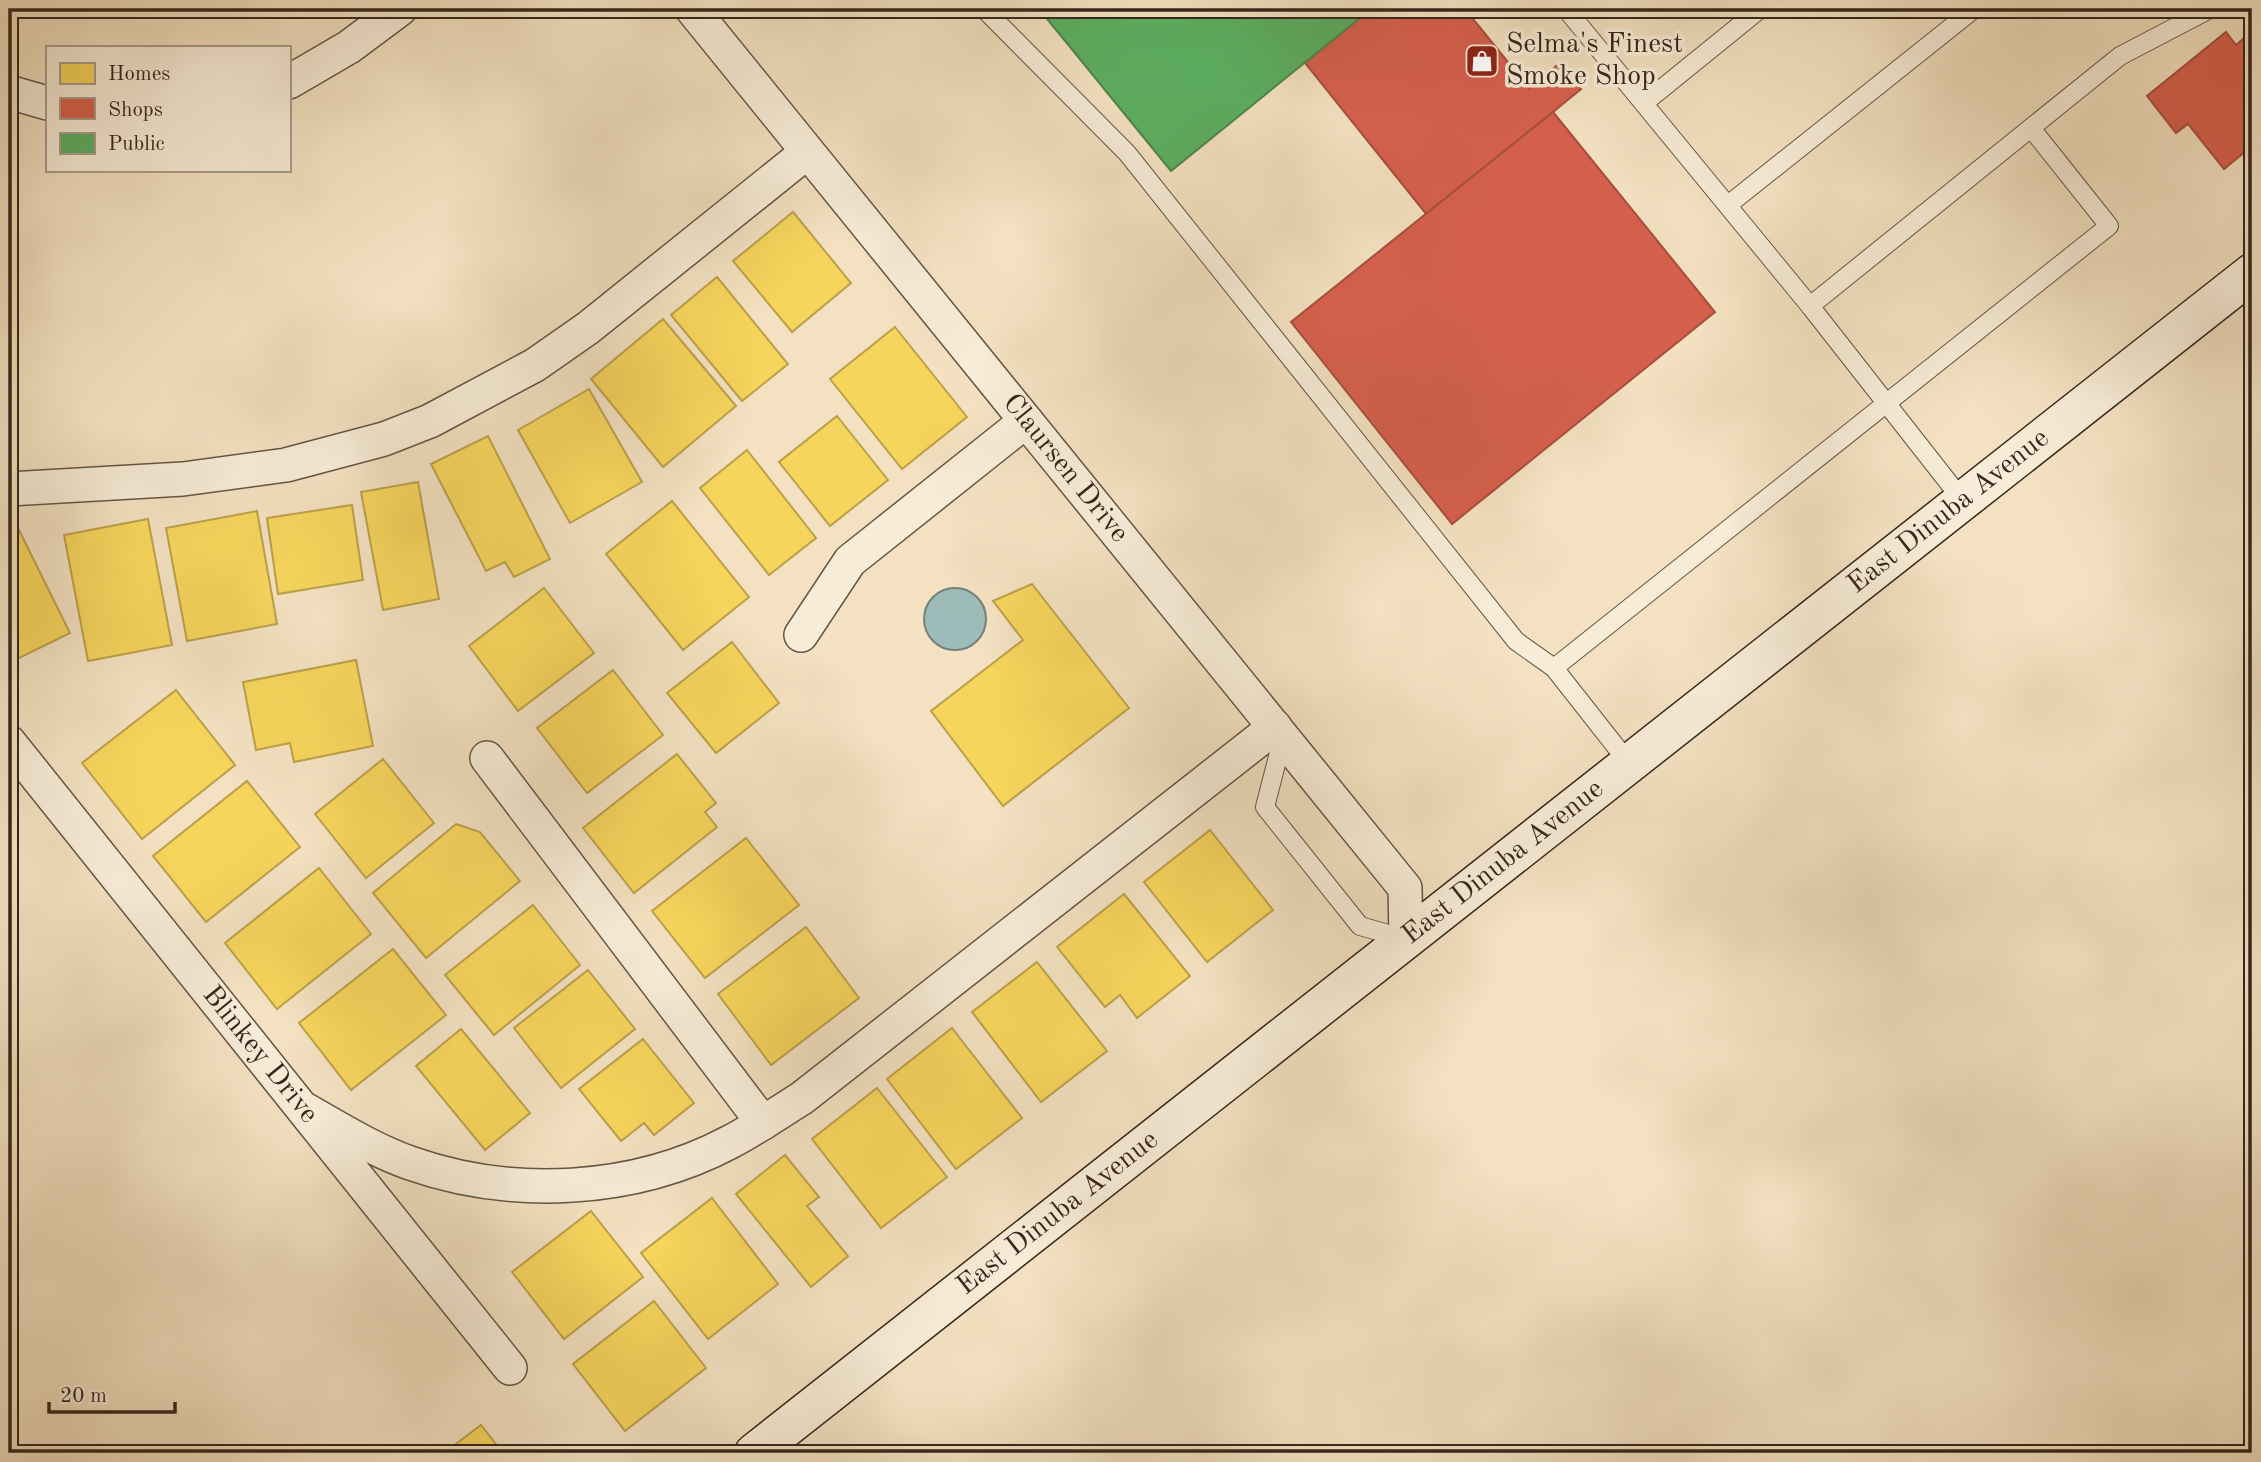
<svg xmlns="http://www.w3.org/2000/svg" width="2261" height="1462" viewBox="0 0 2261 1462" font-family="'Old Standard TT',serif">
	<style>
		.water { fill: #9dbcb9; stroke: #74807a; stroke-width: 2 }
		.homes { fill: #f6d55c; stroke: #bca049; stroke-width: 2 }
		.shops { fill: #d6604d; stroke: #a64f3e; stroke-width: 2 }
		.public { fill: #5aae61; stroke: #4f854c; stroke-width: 2 }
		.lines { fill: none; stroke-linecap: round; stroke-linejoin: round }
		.lane-casing { stroke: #655545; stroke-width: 20 }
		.street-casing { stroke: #655545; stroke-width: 36 }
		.secondary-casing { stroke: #36261c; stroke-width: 41 }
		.lane { stroke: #f7ecd7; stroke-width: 18 }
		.street { stroke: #f7ecd7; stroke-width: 33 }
		.secondary { stroke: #f7ecd7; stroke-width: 38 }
		.labels { text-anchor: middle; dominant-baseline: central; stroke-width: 7; stroke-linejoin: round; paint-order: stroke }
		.poi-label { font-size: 28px; fill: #36261c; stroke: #f7ecd7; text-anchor: start }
		.street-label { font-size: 28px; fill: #36261c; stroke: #f7ecd7 }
	</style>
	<rect width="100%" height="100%" fill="#f3e1c1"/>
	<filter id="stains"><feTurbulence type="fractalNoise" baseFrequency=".00286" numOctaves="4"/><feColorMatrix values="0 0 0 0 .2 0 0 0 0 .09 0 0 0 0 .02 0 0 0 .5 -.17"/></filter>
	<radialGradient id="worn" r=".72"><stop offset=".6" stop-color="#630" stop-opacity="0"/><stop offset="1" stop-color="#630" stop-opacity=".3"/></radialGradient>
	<circle class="water" cx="955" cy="619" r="31"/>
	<g class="homes">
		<path d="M793 212 851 283 792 332 733 261Z"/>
		<path d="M717 277 788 364 742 401 671 315Z"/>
		<path d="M663 319 736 406 663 467 591 379Z"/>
		<path d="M895 327 967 417 902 469 830 379Z"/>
		<path d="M589 389 642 482 570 523 518 430Z"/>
		<path d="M837 416 888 480 830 526 779 462Z"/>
		<path d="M488 436 550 559 514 577 505 562 486 571 431 464Z"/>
		<path d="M747 450 816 538 769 575 700 488Z"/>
		<path d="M418 482 439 599 383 610 361 492Z"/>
		<path d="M672 501 749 597 683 650 606 554Z"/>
		<path d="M352 505 363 580 278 594 267 518Z"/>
		<path d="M257 511 277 624 187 641 166 528Z"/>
		<path d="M148 519 172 645 88 661 64 535Z"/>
		<path d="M15 522 70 633 9 663V525Z"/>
		<path d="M1032 584 1129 708 1003 806 931 711 1023 640 993 601Z"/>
		<path d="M544 588 594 653 518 711 469 646Z"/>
		<path d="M732 642 779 703 716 753 667 693Z"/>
		<path d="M356 660 373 746 294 762 290 743 256 750 243 682Z"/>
		<path d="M613 670 663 735 587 793 537 728Z"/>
		<path d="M176 690 235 765 142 839 82 763Z"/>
		<path d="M677 754 716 803 705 812 717 827 634 893 583 828Z"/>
		<path d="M383 759 434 823 366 878 315 814Z"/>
		<path d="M247 781 300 847 206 922 153 856Z"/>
		<path d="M456 824 480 832 520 881 426 958 373 893Z"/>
		<path d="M1210 830 1273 910 1207 962 1144 882Z"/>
		<path d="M746 838 799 905 705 978 652 911Z"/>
		<path d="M319 868 371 934 277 1009 225 943Z"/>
		<path d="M1124 894 1190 976 1137 1018 1120 995 1105 1007 1057 947Z"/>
		<path d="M533 905 580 965 494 1035 445 975Z"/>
		<path d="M806 927 859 998 771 1065 718 994Z"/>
		<path d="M393 949 446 1015 351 1090 299 1023Z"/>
		<path d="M1037 962 1107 1051 1041 1102 972 1012Z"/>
		<path d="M588 970 635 1029 561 1088 514 1028Z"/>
		<path d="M952 1028 1022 1118 956 1169 887 1079Z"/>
		<path d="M461 1029 530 1113 485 1150 416 1066Z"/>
		<path d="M643 1039 694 1103 654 1135 644 1123 621 1141 579 1089Z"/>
		<path d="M877 1088 947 1177 881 1228 812 1139Z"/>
		<path d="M785 1155 819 1197 807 1206 848 1256 811 1287 736 1194Z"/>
		<path d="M712 1198 778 1284 708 1339 641 1253Z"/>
		<path d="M591 1211 643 1277 564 1339 512 1272Z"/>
		<path d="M654 1301 706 1368 625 1431 573 1364Z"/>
		<path d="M481 1425 503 1453H444Z"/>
	</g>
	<g class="shops">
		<path d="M1371 9H1465L1529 88 1560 63 1581 89 1427 215 1305 63Z"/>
		<path d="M2252 31V146L2224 169 2188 124 2176 133 2147 96 2226 32 2236 45Z"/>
		<path d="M1553 112 1715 312 1452 524 1291 322Z"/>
	</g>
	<path class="public" d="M1039 9H1371L1171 171Z"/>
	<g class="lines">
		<defs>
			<g id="lane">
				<path d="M984 9 1127 153 1516 641 1554 668"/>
				<path d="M1566 9 1810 306 1963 501"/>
				<path d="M1644 103 1760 9"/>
				<path d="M1728 205 1974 9"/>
				<path d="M1810 306 2120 56 2210 9"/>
				<path d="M1283 737 1265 807 1360 926 1406 939"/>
				<path d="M1628 762 1554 668 2109 226 2031 128"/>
			</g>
			<g id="street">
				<path id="s1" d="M692 9 1405 888 1406 939"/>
				<path d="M289 82 349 47 400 9"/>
				<path d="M9 92 47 103"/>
				<path d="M9 489 183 479 286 465 384 439 430 421 535 365 588 328 806 153"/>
				<path d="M801 635 850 561 1026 421"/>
				<path id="s2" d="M9 742 510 1368"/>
				<path d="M487 758 763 1123"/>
				<path d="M306 1110C340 1129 373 1150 410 1163 512 1199 634 1193 730 1142 755 1129 778 1113 802 1098L1275 727"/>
			</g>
			<g id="secondary">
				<path id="s3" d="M754 1453 2252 273"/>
			</g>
		</defs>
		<use href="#lane" class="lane-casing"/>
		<use href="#street" class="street-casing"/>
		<use href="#secondary" class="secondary-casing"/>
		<use href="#lane" class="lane"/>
		<use href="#street" class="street"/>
		<use href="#secondary" class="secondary"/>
	</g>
	<defs>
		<symbol id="shop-square" viewBox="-11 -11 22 22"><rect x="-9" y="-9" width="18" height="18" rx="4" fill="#8f2418" stroke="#f7ecd7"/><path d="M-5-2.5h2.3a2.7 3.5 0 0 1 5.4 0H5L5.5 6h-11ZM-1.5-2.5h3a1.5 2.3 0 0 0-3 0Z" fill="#fff"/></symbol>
	</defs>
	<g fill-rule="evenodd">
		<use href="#shop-square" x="1463" y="42" width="38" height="38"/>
	</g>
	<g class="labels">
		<g class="poi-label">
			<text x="1506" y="45">Selma's Finest<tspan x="1506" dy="32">Smoke Shop</tspan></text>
		</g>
		<g class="street-label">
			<text stroke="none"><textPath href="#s1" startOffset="592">Claursen Drive</textPath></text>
			<text stroke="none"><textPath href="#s3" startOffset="1521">East Dinuba Avenue</textPath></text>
			<text stroke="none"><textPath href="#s3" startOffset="954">East Dinuba Avenue</textPath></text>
			<text stroke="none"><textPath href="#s2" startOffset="401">Blinkey Drive</textPath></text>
			<text stroke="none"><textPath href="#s3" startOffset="387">East Dinuba Avenue</textPath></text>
		</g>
	</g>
	<rect width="2261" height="1462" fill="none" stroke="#f3e1c1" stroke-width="35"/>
	<rect x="10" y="10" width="2240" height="1441" fill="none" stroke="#36261c" stroke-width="3.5"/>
	<rect x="18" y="18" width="2226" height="1427" fill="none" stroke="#36261c" stroke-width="2"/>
	<rect x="46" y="46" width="245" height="126" fill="#f7ecd7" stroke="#aa9d8c" stroke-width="2"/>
	<rect x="60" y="63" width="35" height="21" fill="#f6d55c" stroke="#aa9d8c" stroke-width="2"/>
	<text x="108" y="80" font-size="21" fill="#36261c">Homes</text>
	<rect x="60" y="98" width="35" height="21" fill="#d6604d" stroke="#aa9d8c" stroke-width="2"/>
	<text x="108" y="116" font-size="21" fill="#36261c">Shops</text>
	<rect x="60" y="133" width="35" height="21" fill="#5aae61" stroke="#aa9d8c" stroke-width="2"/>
	<text x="108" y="150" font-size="21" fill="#36261c">Public</text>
	<path d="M49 1402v10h126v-10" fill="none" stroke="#36261c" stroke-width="3.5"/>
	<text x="60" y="1402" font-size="21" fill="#36261c" stroke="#f7ecd7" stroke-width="5" paint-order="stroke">20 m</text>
	<rect width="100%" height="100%" filter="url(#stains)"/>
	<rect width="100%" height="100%" fill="url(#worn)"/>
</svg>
